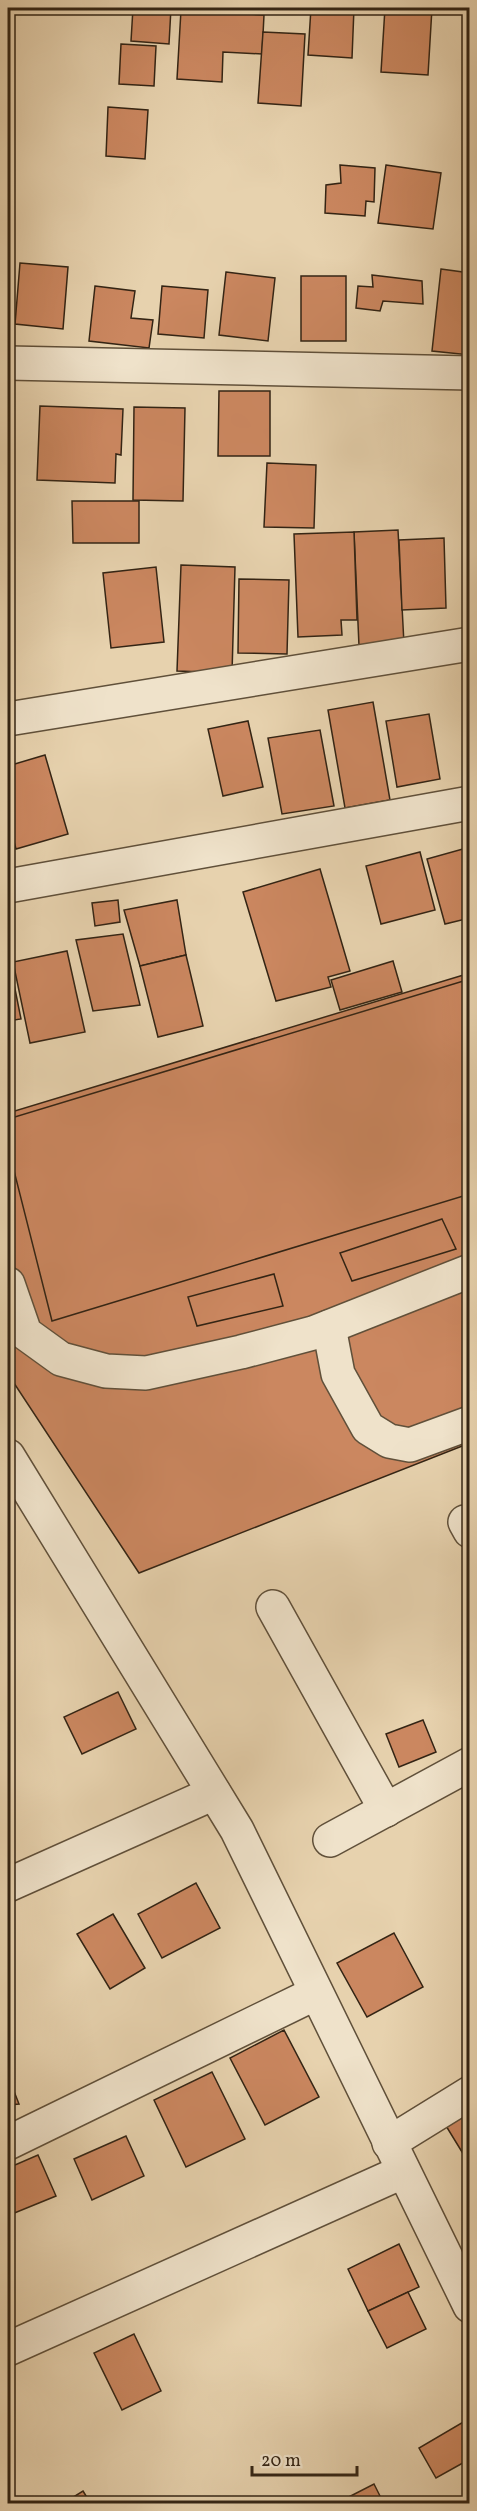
<svg xmlns="http://www.w3.org/2000/svg" width="477" height="2511" viewBox="0 0 477 2511" font-family="Vollkorn,serif">
	<style>
		.building { fill: #cb8760; stroke: #332414; stroke-width: 1.5 }
		.lines { fill: none; stroke-linecap: round; stroke-linejoin: round }
		.minor-casing { stroke: #60503a; stroke-width: 36 }
		.minor { stroke: #efe2ca; stroke-width: 33 }
	</style>
	<rect width="100%" height="100%" fill="#e7d2ae"/>
	<filter id="stains"><feTurbulence type="fractalNoise" baseFrequency=".00333" numOctaves="4"/><feColorMatrix values="0 0 0 0 .2 0 0 0 0 .09 0 0 0 0 .02 0 0 0 .5 -.17"/></filter>
	<radialGradient id="worn" r=".72"><stop offset=".6" stop-color="#630" stop-opacity="0"/><stop offset="1" stop-color="#630" stop-opacity=".3"/></radialGradient>
	<g class="building">
		<path d="M133 8H171L169 44 131 41Z"/>
		<path d="M311 8H354L352 58 308 55Z"/>
		<path d="M385 8H432L428 75 381 72Z"/>
		<path d="M181 10 264 15 262 54 223 52 222 82 177 79Z"/>
		<path d="M263 32 305 34 301 106 258 103Z"/>
		<path d="M121 44 156 46 154 86 119 84Z"/>
		<path d="M108 107 148 110 145 159 106 156Z"/>
		<path d="M340 165 375 168 374 202 366 201 365 216 325 213 326 185 341 183Z"/>
		<path d="M386 165 441 173 433 229 378 223Z"/>
		<path d="M20 263 68 267 63 329 15 324Z"/>
		<path d="M441 269 470 273V355L432 351Z"/>
		<path d="M226 272 275 278 268 341 219 335Z"/>
		<path d="M372 275 422 281 423 304 383 301 380 311 356 308 358 286 373 287Z"/>
		<rect x="301" y="276" width="45" height="65"/>
		<path d="M95 286 135 291 131 318 153 320 149 348 89 341Z"/>
		<path d="M162 286 208 290 204 338 158 334Z"/>
		<path d="M219 391H270V456H218Z"/>
		<path d="M40 406 123 409 121 455 116 454 115 483 37 480Z"/>
		<path d="M134 407 185 408 183 501 133 500Z"/>
		<path d="M267 463 316 465 314 528 264 527Z"/>
		<path d="M72 501H139V543H73Z"/>
		<path d="M398 530 404 644 359 646 354 532Z"/>
		<path d="M354 532 357 620H341L342 635 298 637 294 534Z"/>
		<path d="M444 538 446 608 402 610 399 540Z"/>
		<path d="M181 565 235 567 232 673 177 671Z"/>
		<path d="M156 567 164 642 111 648 103 573Z"/>
		<path d="M239 579 289 580 287 654 238 653Z"/>
		<path d="M373 702 390 800 345 808 328 710Z"/>
		<path d="M429 714 440 779 397 787 386 721Z"/>
		<path d="M248 721 263 787 223 796 208 729Z"/>
		<path d="M320 730 334 806 282 814 268 738Z"/>
		<path d="M45 755 68 834 16 849 8 819V766Z"/>
		<path d="M8 819 13 839 8 841Z"/>
		<path d="M470 847V918L445 924 427 859Z"/>
		<path d="M420 852 435 910 381 924 366 866Z"/>
		<path d="M320 869 350 971 328 977 331 987 276 1001 243 892Z"/>
		<path d="M118 900 120 922 95 926 92 903Z"/>
		<path d="M177 900 186 955 140 966 124 910Z"/>
		<path d="M123 934 140 1005 93 1011 76 940Z"/>
		<path d="M67 951 85 1032 30 1043 13 962Z"/>
		<path d="M8 954 21 1019 8 1021Z"/>
		<path d="M186 955 203 1026 158 1037 140 966Z"/>
		<path d="M393 961 402 992 340 1010 331 980Z"/>
		<path d="M470 973V1443L139 1573 8 1374V1113Z"/>
		<path d="M470 979V1194L52 1321 8 1147V1119Z"/>
		<path d="M442 1219 456 1249 352 1281 340 1253Z"/>
		<path d="M274 1274 283 1306 197 1326 188 1297Z"/>
		<path d="M118 1692 136 1729 82 1754 64 1717Z"/>
		<path d="M423 1720 436 1752 399 1767 386 1734Z"/>
		<path d="M196 1883 220 1928 162 1958 138 1914Z"/>
		<path d="M113 1914 145 1968 110 1989 77 1934Z"/>
		<path d="M394 1933 423 1987 367 2017 337 1963Z"/>
		<path d="M284 2030 319 2097 265 2125 230 2058Z"/>
		<path d="M212 2072 245 2139 186 2167 154 2100Z"/>
		<path d="M8 2076 19 2104 8 2105Z"/>
		<path d="M470 2105V2165L443 2121Z"/>
		<path d="M126 2136 144 2176 92 2200 74 2159Z"/>
		<path d="M38 2155 56 2196 12 2214 8 2204V2168Z"/>
		<path d="M399 2244 419 2287 368 2311 348 2269Z"/>
		<path d="M408 2292 426 2329 387 2348 368 2311Z"/>
		<path d="M134 2334 161 2391 122 2410 94 2353Z"/>
		<path d="M465 2421 470 2428V2459L436 2478 419 2448Z"/>
		<path d="M374 2484 384 2504H335Z"/>
		<path d="M83 2491 91 2504H62Z"/>
	</g>
	<g class="lines">
		<defs>
			<g id="minor">
				<path d="M8 363 470 373"/>
				<path d="M8 719 470 644"/>
				<path d="M8 886 470 803"/>
				<path d="M8 1284 25 1333 61 1359 106 1371 146 1373 241 1352 313 1333 470 1271"/>
				<path d="M329 1327 338 1374 368 1428 389 1441 410 1445 470 1423"/>
				<path d="M8 1456 237 1830 470 2306"/>
				<path d="M465 1522 470 1531"/>
				<path d="M273 1607 386 1810"/>
				<path d="M330 1840 470 1764"/>
				<path d="M8 1885 214 1793"/>
				<path d="M8 2143 316 1993"/>
				<path d="M389 2143 470 2093"/>
				<path d="M8 2349 402 2172"/>
			</g>
		</defs>
		<use href="#minor" class="minor-casing"/>
		<use href="#minor" class="minor"/>
	</g>
	<rect width="477" height="2511" fill="none" stroke="#e7d2ae" stroke-width="30"/>
	<rect x="9" y="9" width="459" height="2493" fill="none" stroke="#332414" stroke-width="3"/>
	<rect x="15" y="15" width="447" height="2481" fill="none" stroke="#332414" stroke-width="1.5"/>
	<path d="M252 2466v9h105v-9" fill="none" stroke="#332414" stroke-width="3"/>
	<text x="261" y="2466" font-size="18" fill="#332414" stroke="#efe2ca" stroke-width="4.5" paint-order="stroke">20 m</text>
	<rect width="100%" height="100%" filter="url(#stains)"/>
	<rect width="100%" height="100%" fill="url(#worn)"/>
</svg>
